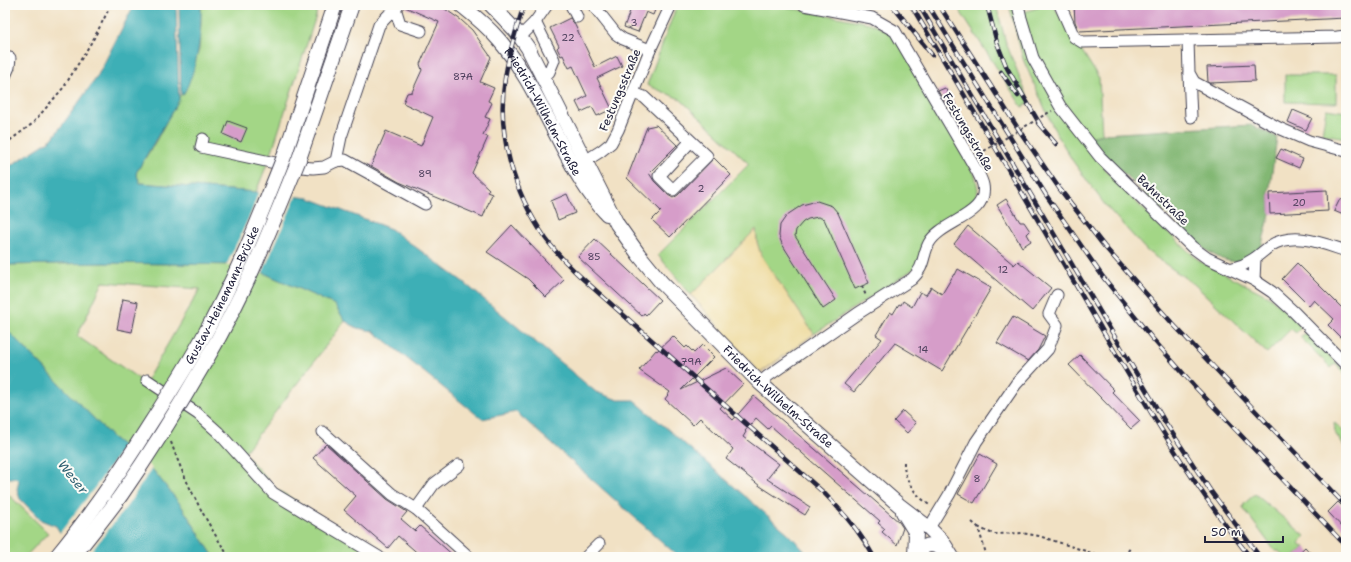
<svg xmlns="http://www.w3.org/2000/svg" width="1351" height="562" viewBox="0 0 1351 562" font-family="'Shantell Sans',sans-serif">
	<style>
		.green { fill: #a3d686; stroke: #627c60; fill-rule: evenodd }
		.forest { fill: #82b773; stroke: #526c57 }
		.sand { fill: #eeda9e; stroke: #887e6c }
		.water { fill: #3eafb6; stroke: #306878 }
		.pier { fill: #f1e1c4 }
		.building { fill: #d69dc9 }
		.lines { fill: none; stroke-linecap: round; stroke-linejoin: round }
		.minor-casing { stroke: #413f50; stroke-width: 13 }
		.major-casing { stroke: #413f50; stroke-width: 16 }
		.path { stroke: #413f50; stroke-width: 2; stroke-dasharray: 3 3; stroke-linecap: butt }
		.minor { stroke: #fff; stroke-width: 11 }
		.major { stroke: #fff; stroke-width: 14 }
		.rail-casing { stroke: #22223b; stroke-width: 4.5 }
		.rail { stroke: #fdfcf7; stroke-width: 3; stroke-dasharray: 9; stroke-linecap: butt }
		.major-bridge-casing { stroke: #413f50; stroke-width: 16; stroke-linecap: butt }
		.path-bridge { stroke: #413f50; stroke-width: 2; stroke-dasharray: 3 3; stroke-linecap: butt }
		.major-bridge { stroke: #fff; stroke-width: 14 }
		.labels { text-anchor: middle; dominant-baseline: central; stroke-width: 4; stroke-linejoin: round; paint-order: stroke }
		.number-label { font-size: 10px; fill: #4f415e }
		.street-label { font-size: 12px; fill: #22223b; stroke: #fdfcf7 }
		.water-label { font-size: 13px; font-style: italic; fill: #2f6172; stroke: #fdfcf7 }
	</style>
	<rect width="100%" height="100%" fill="#fdfcf7"/>
	<filter id="ink" filterUnits="userSpaceOnUse"><feTurbulence type="fractalNoise" baseFrequency=".025" numOctaves="2"/><feDisplacementMap in="SourceGraphic" scale="8" xChannelSelector="R" yChannelSelector="G"/><feConvolveMatrix kernelMatrix="1 2 1 2 8 2 1 2 1" color-interpolation-filters="sRGB"/></filter>
	<filter id="wash" filterUnits="userSpaceOnUse"><feTurbulence type="fractalNoise" baseFrequency=".012" numOctaves="4" result="noise"/><feDisplacementMap in="SourceGraphic" scale="16" xChannelSelector="R" yChannelSelector="G"/><feGaussianBlur stdDeviation="0.9" result="paint"/><feColorMatrix in="noise" values="0 0 0 0 0 0 0 0 0 0 0 0 0 0 0 0 0 1.4 0 .05"/><feComposite in="paint" operator="in"/></filter>
	<g filter="url(#wash)">
		<rect width="100%" height="100%" fill="#f1e1c4"/>
		<g class="green">
			<path d="M201 5H317L316 16 271 154 256 192 140 183 136 173 156 141 181 94 183 95 199 50 201 24Z"/>
			<path d="M677 5H774L870 23 887 31 898 40 975 175 978 190 973 203 932 232 915 268 814 334 760 255 757 242 756 229 691 295 658 255 749 164 680 99 647 85Z"/>
			<path d="M956 5H996L1006 43 1030 103 1022 107Z"/>
			<path d="M1009 5H1014L1024 12 1046 5H1053L1099 78 1102 134 1091 137 1103 167 1137 203 1188 251 1201 262 1270 297 1300 325V329L1296 333 1291 329 1267 353 1195 285 1147 251 1105 205 1072 160 1053 127 1023 59Z"/>
			<path d="M1285 75H1336V103L1285 102Z"/>
			<path d="M1326 109 1346 112V138L1322 134Z"/>
			<path d="M102 263 246 265 335 305 345 321 244 453 276 489 388 557H214L180 504 153 470 113 438 5 328V265ZM103 282 200 289 145 383 77 336Z"/>
			<path d="M1305 333 1308 334 1346 372V375L1335 364 1331 368 1300 337Z"/>
			<path d="M1334 422 1346 434V449L1335 433Z"/>
			<path d="M5 491 48 533 25 557H5Z"/>
			<path d="M1255 494 1305 536 1299 543 1305 547 1294 557H1284L1279 551H1275L1243 508 1244 504Z"/>
		</g>
		<path class="forest" d="M1251 125 1277 137 1269 193 1270 214 1261 248C1255 252 1246 260 1239 261 1227 264 1214 255 1204 249L1105 156 1091 137 1103 134Z"/>
		<path class="sand" d="M756 229 757 242 761 255 814 334 760 373 691 295Z"/>
		<g class="water">
			<path d="M134 5H176L179 100 136 173 140 183 256 192 309 198 391 229 462 281 596 392 618 400H634L789 534 810 557H679L516 412 482 419 373 331 357 328 345 321 335 305 246 265 102 263 5 265V168L10 166 52 139 97 77Z"/>
			<path d="M179 5H201V7C201 37 198 68 183 95L181 94Z"/>
			<path d="M5 328 113 438 153 470 180 504 214 557H76L56 526 41 520 20 499 17 489 19 481 16 478H8L5 476Z"/>
		</g>
		<g class="pier">
			<path d="M259 190 297 194 262 274 245 267 226 266 251 213Z"/>
			<path d="M125 445 152 468 127 506 87 557H73L59 534 99 482Z"/>
		</g>
		<g id="blocks">
			<g class="building">
				<path d="M405 5H438L442 7 461 20 472 30 491 57 480 82 494 88 488 101 492 103 485 117 490 119 483 135 488 137 472 173 489 189 487 192 492 194 483 217 399 182 371 166 386 131 421 146 433 117 403 103 407 93 412 92 422 70 420 64 439 22 405 7Z"/>
				<path d="M630 5H657L653 15 646 12 638 32 624 27 632 6Z"/>
				<path d="M1074 5H1346V18L1079 31 1075 22Z"/>
				<path d="M570 18 574 23 595 67 617 56 622 66 597 78 612 109 597 116 592 107 581 112 576 102 587 96 573 66 569 68 563 55 561 56 557 48 559 46 550 28Z"/>
				<path d="M1254 65 1255 81 1210 83 1208 82 1207 67Z"/>
				<path d="M945 88 972 133 965 137 938 91Z"/>
				<path d="M1293 110 1312 118 1306 130 1288 122Z"/>
				<path d="M228 121 247 128 241 142 223 134Z"/>
				<path d="M656 125 677 145 649 173 654 181 668 195 673 198 678 195 714 158 731 175 670 237 652 220 661 211 627 178 647 127Z"/>
				<path d="M1281 149 1303 159 1299 168 1276 158Z"/>
				<path d="M1327 190 1328 211 1270 214 1269 193Z"/>
				<path d="M567 194 575 213 558 220 551 201Z"/>
				<path d="M1006 199 1020 222H1024L1030 231 1027 234 1031 241 1022 247 997 205Z"/>
				<path d="M1340 199 1346 202V216L1334 211Z"/>
				<path d="M817 201 832 206 838 213 869 283 855 289 824 219 818 217 808 219 803 222 796 230 795 236 836 300 823 309 782 244 779 236 780 225 787 215 802 205Z"/>
				<path d="M512 225 564 280 546 297 528 279 487 252Z"/>
				<path d="M968 226 1014 265 1018 261 1051 288 1032 311 954 244Z"/>
				<path d="M595 239 660 300 646 315 644 313 642 316 578 257Z"/>
				<path d="M1297 263 1346 312V343L1328 325 1334 319 1314 300 1309 306 1282 279Z"/>
				<path d="M958 269 991 288 942 371 895 343 854 392 844 384 882 339 876 335 890 312 893 314 899 304 901 305 903 301 912 307 920 292 926 295 931 287 942 294 954 274 955 275Z"/>
				<path d="M123 299 138 302 132 332 117 329Z"/>
				<path d="M1013 317 1045 336 1038 350 1028 361 997 343Z"/>
				<path d="M673 336 685 348 687 346 694 353 702 345 714 357 681 390 726 368 743 384 720 408 733 420 754 396 899 522 903 528 897 545 882 532 885 529 878 523 880 521 771 426 768 429 756 418 745 431 746 432 743 437 779 464 767 479 810 507 805 515 760 486 726 459 733 449 700 418 693 425 665 399 670 392 639 370 656 350 657 351Z"/>
				<path d="M1080 355 1114 390 1112 392 1140 421 1131 429 1069 365Z"/>
				<path d="M903 411 916 423 907 433 894 421Z"/>
				<path d="M326 444 387 499 407 512 401 519 415 531 420 526 455 557H422L398 536 388 548 344 510 356 496 313 458Z"/>
				<path d="M980 454 997 464 974 503 958 494Z"/>
				<path d="M1338 502 1346 510V531L1328 512Z"/>
				<path d="M1305 547 1314 557H1294Z"/>
			</g>
		</g>
	</g>
	<g filter="url(#ink)">
		<use href="#blocks" fill-opacity="0" stroke="#413f50" stroke-width="1"/>
		<g class="lines">
			<defs>
				<g id="minor">
					<path d="M571 5 577 17"/>
					<path d="M593 5 616 34 623 39 650 50"/>
					<path d="M1018 5 1021 18 1033 58 1060 106 1100 157 1192 247 1207 258 1254 280 1272 292 1294 312 1346 365"/>
					<path d="M1060 5 1074 37 1082 42 1337 37 1346 36"/>
					<path d="M395 8 400 24 421 31"/>
					<path d="M535 22 554 60 549 72 543 77"/>
					<path d="M520 37 535 22 547 5"/>
					<path d="M1188 40 1189 73 1194 82 1279 128 1309 141 1346 151"/>
					<path d="M1189 74 1191 117"/>
					<path d="M5 76 9 67 10 58"/>
					<path d="M633 93 644 97 707 156 673 190 659 176 691 141"/>
					<path d="M203 139 201 147 289 166 313 168 324 167 336 161 341 137 379 25 398 5"/>
					<path d="M336 161 345 160 425 204"/>
					<path d="M579 165 601 151 611 143 618 130 650 50 671 5"/>
					<path d="M1230 269 1243 265 1255 258"/>
					<path d="M1254 280 1255 258C1260 254 1265 250 1270 246 1294 231 1322 243 1346 251"/>
					<path d="M147 380 198 414 218 432 273 493 379 557"/>
					<path d="M760 383 768 376 857 314 912 279C925 267 922 256 929 243 941 221 989 216 983 185 982 180 979 175 977 171L895 31 872 18 804 5"/>
					<path d="M323 432 392 494 416 509 469 557"/>
					<path d="M416 509 434 484 459 465"/>
					<path d="M929 528 949 495 976 442 1016 384 1048 349 1057 325 1049 314 1057 295"/>
					<path d="M586 557 599 544"/>
				</g>
				<g id="major">
					<path id="s1" d="M461 5C475 16 488 27 499 40 524 69 541 106 559 140 572 165 586 193 607 214"/>
					<path id="s2" d="M491 5 516 31 528 48 617 224 639 255 661 282 760 383 899 505 929 528 942 541 952 557"/>
					<path d="M285 154 335 5"/>
					<path d="M299 159 352 5"/>
					<path d="M903 512 916 533 915 557"/>
					<path d="M915 554C929 541 933 544 948 552"/>
				</g>
			</defs>
			<use href="#minor" class="minor-casing"/>
			<use href="#major" class="major-casing"/>
			<g class="path">
				<path d="M1046 114 1052 111"/>
				<path d="M5 144 32 124 64 87 94 38 111 5"/>
				<path d="M979 154 984 151"/>
				<path d="M862 286 866 296"/>
				<path d="M171 442C185 483 206 521 229 557"/>
				<path d="M904 462C903 480 917 497 931 506"/>
				<path d="M972 522 978 527 987 557"/>
				<path d="M978 527 988 532 994 534 1022 533 1039 536 1098 555 1108 557"/>
				<path d="M1118 557 1125 555 1131 547"/>
			</g>
			<use href="#minor" class="minor"/>
			<use href="#major" class="major"/>
			<defs>
				<g id="rail">
					<path d="M524 5C516 29 509 53 505 78 496 135 514 193 546 239 557 254 570 267 583 279L824 493C843 512 861 533 874 557"/>
					<path d="M892 5 932 55"/>
					<path d="M911 5C968 102 1025 197 1081 294 1134 384 1185 476 1250 557"/>
					<path d="M919 5 1165 422 1210 490 1260 557"/>
					<path d="M928 5 1046 195 1103 277 1151 337 1197 389 1346 546"/>
					<path d="M939 5 1021 133 1059 188 1104 246 1172 323 1346 506"/>
					<path d="M987 5 997 43 1007 68 1041 126"/>
					<path d="M1001 72 1018 96"/>
					<path d="M1038 123 1056 144"/>
				</g>
			</defs>
			<use href="#rail" class="rail-casing"/>
			<use href="#rail" class="rail"/>
			<defs>
				<g id="major-bridge">
					<path id="s3" d="M56 557C90 516 122 469 150 424 168 396 186 368 202 339 235 280 260 217 285 154"/>
					<path d="M73 557C89 536 106 516 121 495 151 452 179 407 205 362 243 298 271 228 299 159"/>
				</g>
			</defs>
			<use href="#major-bridge" class="major-bridge-casing"/>
			<path class="path-bridge" d="M984 151 1046 114"/>
			<use href="#major-bridge" class="major-bridge"/>
		</g>
	</g>
	<g class="labels">
		<g class="number-label">
			<text x="634" y="22">3</text>
			<text x="568" y="37">22</text>
			<text x="463" y="76">87A</text>
			<text x="425" y="173">89</text>
			<text x="701" y="188">2</text>
			<text x="1299" y="202">20</text>
			<text x="594" y="256">85</text>
			<text x="1003" y="269">12</text>
			<text x="923" y="349">14</text>
			<text x="691" y="361">79A</text>
			<text x="977" y="478">8</text>
		</g>
		<g class="street-label">
			<text transform="translate(620 90) rotate(-67)">Festungsstraße</text>
			<text stroke="none"><textPath href="#s1" startOffset="136">Friedrich-Wilhelm-Straße</textPath></text>
			<text transform="translate(968 132) rotate(60)">Festungsstraße</text>
			<text transform="translate(1163 200) rotate(44)">Bahnstraße</text>
			<text stroke="none"><textPath href="#s3" startOffset="311">Gustav-Heinemann-Brücke</textPath></text>
			<text stroke="none"><textPath href="#s2" startOffset="491">Friedrich-Wilhelm-Straße</textPath></text>
		</g>
		<g class="water-label">
			<text transform="translate(73 477) rotate(51)">Weser</text>
		</g>
	</g>
	<rect width="1351" height="562" fill="none" stroke="#fdfcf7" stroke-width="20"/>
	<path d="M1205 536v6h78v-6" fill="none" stroke="#22223b" stroke-width="2"/>
	<text x="1211" y="536" font-size="12" fill="#22223b" stroke="#fdfcf7" stroke-width="3" paint-order="stroke">50 m</text>
</svg>
